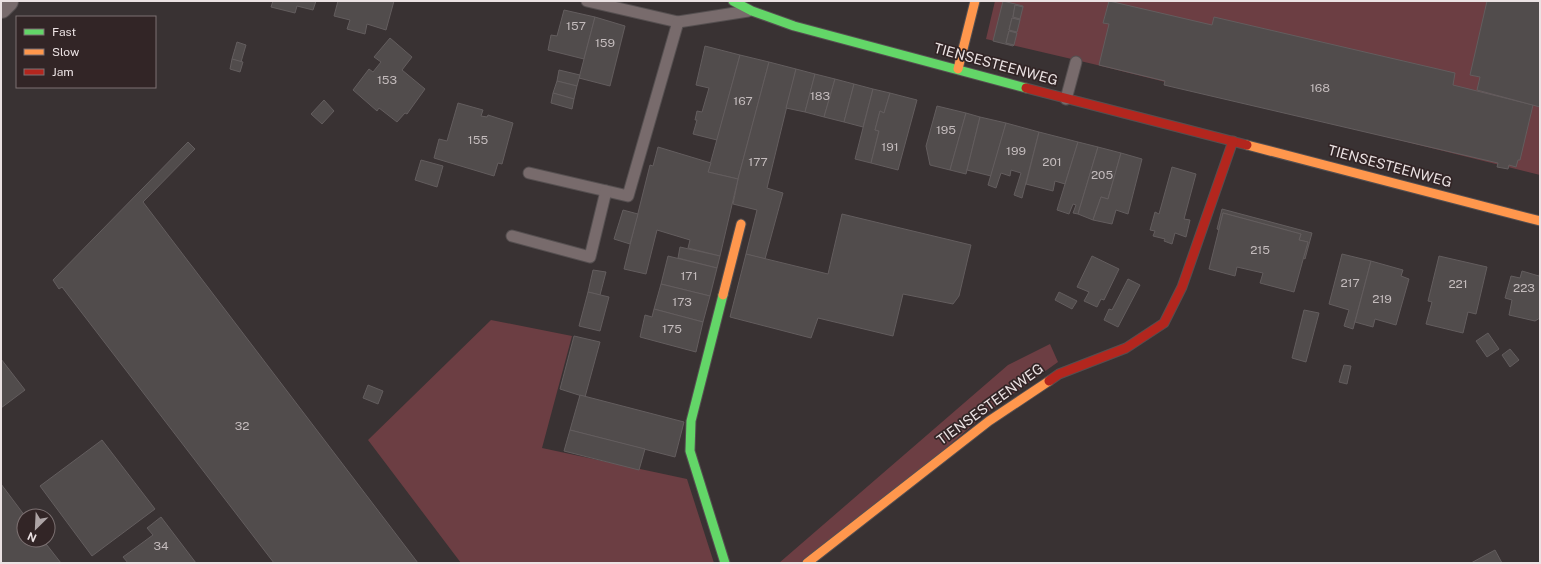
<svg xmlns="http://www.w3.org/2000/svg" width="1541" height="564" viewBox="0 0 1541 564" font-family="'Public Sans',sans-serif">
	<style>
		.green { fill: #6c3e43 }
		.building { fill: #514c4c; stroke: #635d5e }
		.lines { fill: none; stroke-linecap: round; stroke-linejoin: round }
		.lane-casing { stroke: #554f50; stroke-width: 13 }
		.street-casing { stroke: #554f50; stroke-width: 24 }
		.fast-casing { stroke: #554f50; stroke-width: 11 }
		.slow-casing { stroke: #554f50; stroke-width: 11 }
		.jam-casing { stroke: #554f50; stroke-width: 11 }
		.lane { stroke: #786b6c; stroke-width: 11 }
		.street { stroke: #786b6c; stroke-width: 22 }
		.fast { stroke: #63d668; stroke-width: 9 }
		.slow { stroke: #ff974d; stroke-width: 9 }
		.jam { stroke: #b3261e; stroke-width: 9 }
		.labels { text-anchor: middle; dominant-baseline: central; stroke-width: 3.5; stroke-linejoin: round; paint-order: stroke }
		.number-label { font-size: 12px; fill: #c4bcbd }
		.street-label { font-size: 14px; fill: #ebe2e3; stroke: #322526 }
	</style>
	<rect width="100%" height="100%" fill="#393233"/>
	<g class="green">
		<path d="M995 1H1540V175L1093 64 986 39Z"/>
		<path d="M491 320 572 336 542 448 687 479 714 563H461L368 440Z"/>
		<path d="M1050 344 1058 362 988 412 812 563H779L1008 365Z"/>
	</g>
	<g class="building">
		<path d="M273 1H316L313 10 297 6 295 13 271 7Z"/>
		<path d="M338 1H394L386 30 367 24 365 34 347 29 350 20 334 16Z"/>
		<path d="M1003 1 1023 6V7L1015 5 1013 17 1020 19V20L1012 18 1009 30 1017 33 1009 31 1006 43 1014 45 1013 46 993 41Z"/>
		<path d="M1109 1 1212 25 1214 17 1455 73 1453 85 1533 105 1520 160H1518L1516 167 1509 165 1508 169 1497 167 1498 163 1164 85 1165 81 1099 65 1109 24 1103 23Z"/>
		<path d="M1487 1H1540V107L1477 90 1480 77 1470 75Z"/>
		<path d="M1015 5 1023 7 1020 19 1013 17Z"/>
		<path d="M564 10 595 17 584 59 548 50 551 35 557 36Z"/>
		<path d="M595 17 625 26 610 86 579 78Z"/>
		<path d="M1012 18 1020 20 1017 32 1009 30Z"/>
		<path d="M1009 31 1017 33 1014 45 1006 43Z"/>
		<path d="M390 38 412 57 402 70 425 89 407 114 405 113 397 122 379 108 377 111 353 90 369 69 373 72 381 62 374 57Z"/>
		<path d="M237 42 246 45 241 62 232 59Z"/>
		<path d="M705 46 740 55 717 140 693 134 697 120H695L697 111 702 112 709 88 696 85Z"/>
		<path d="M740 55 769 62 738 179 708 172Z"/>
		<path d="M232 59 243 62 240 72 230 69Z"/>
		<path d="M769 62 796 69 767 188 783 193 765 259 746 254 757 210 733 204 738 179Z"/>
		<path d="M796 69 815 74 805 112 786 108Z"/>
		<path d="M559 70 580 75 577 86 557 81Z"/>
		<path d="M815 74 835 79 824 117 805 112Z"/>
		<path d="M835 79 854 84 844 122 824 117Z"/>
		<path d="M557 81 577 86 574 99 553 93Z"/>
		<path d="M854 84 873 89 863 127 844 122Z"/>
		<path d="M873 89 890 93 884 113 880 111 875 130 879 131 871 163 855 159Z"/>
		<path d="M553 93 574 99 572 109 551 103Z"/>
		<path d="M890 93 917 100 898 170 871 163 879 131 875 130 880 111 884 113Z"/>
		<path d="M324 100 334 111 322 124 311 114Z"/>
		<path d="M458 103 483 110 481 116 487 117 488 115 513 123 502 164 498 163 494 176 434 158 439 139 447 141Z"/>
		<path d="M937 106 966 113 950 170 930 165 926 146Z"/>
		<path d="M966 113 980 117 966 174 950 170Z"/>
		<path d="M980 117 1006 123 991 176 967 170Z"/>
		<path d="M1006 123 1039 132 1022 198 1014 195 1021 173 1011 170 1010 176 1001 173 996 188 988 185Z"/>
		<path d="M1039 132 1078 142 1065 184 1055 181 1053 191 1026 184Z"/>
		<path d="M188 142 195 149 143 202 418 563H274L62 287 59 289 53 280Z"/>
		<path d="M1078 142 1098 147 1078 214 1073 213 1076 205 1073 204 1069 214 1057 210Z"/>
		<path d="M658 147 711 163 708 172 738 179 720 256 688 248 690 240 657 230 646 274 624 269 650 165 653 166Z"/>
		<path d="M1098 147 1121 153 1108 199 1101 197 1093 220 1078 214Z"/>
		<path d="M1121 153 1142 159 1128 214 1116 210 1112 224 1093 220 1101 197 1108 199Z"/>
		<path d="M421 160 443 166 437 187 415 180Z"/>
		<path d="M1172 167 1196 174 1184 219 1190 220 1186 237 1175 233 1172 244 1164 241 1165 239 1153 236 1155 231 1150 230 1155 212 1159 214Z"/>
		<path d="M1222 209 1312 233 1305 259 1303 258 1308 242 1299 240 1301 234 1223 213 1219 230 1217 229Z"/>
		<path d="M623 210 638 214 630 244 614 239Z"/>
		<path d="M1223 213 1301 234 1299 240 1308 242 1294 292 1260 283 1263 273 1237 267 1235 276 1209 269Z"/>
		<path d="M842 214 971 245 959 296 953 304 903 294 893 336 818 318 811 338 730 317 746 254 828 274Z"/>
		<path d="M680 247 720 256 717 268 678 258Z"/>
		<path d="M1342 254 1371 261 1353 329 1344 326 1349 310 1329 304Z"/>
		<path d="M668 256 717 268 710 296 661 284Z"/>
		<path d="M1092 256 1119 269 1104 300 1101 299 1097 307 1084 301 1089 292 1077 287Z"/>
		<path d="M1439 256 1487 267 1476 314 1468 312 1463 333 1426 324 1432 302 1428 301Z"/>
		<path d="M1371 261 1403 270 1401 276 1409 279 1396 325 1375 319 1373 327 1355 322Z"/>
		<path d="M593 270 606 272 600 295 588 292Z"/>
		<path d="M1522 271 1539 276 1540 272V318L1535 321 1509 315 1512 300 1505 298 1511 276 1520 278Z"/>
		<path d="M1128 279 1140 285 1118 327 1104 320 1109 309 1112 310Z"/>
		<path d="M661 284 710 296 703 322 654 309Z"/>
		<path d="M588 292 609 297 600 331 579 326Z"/>
		<path d="M1059 292 1077 301 1072 309 1055 300Z"/>
		<path d="M654 309 703 322 696 352 640 337 645 315 652 317Z"/>
		<path d="M1304 310 1319 313 1306 362 1292 358Z"/>
		<path d="M1488 333 1499 349 1487 357 1476 341Z"/>
		<path d="M574 336 600 342 585 397 560 389Z"/>
		<path d="M1510 349 1519 360 1510 367 1502 355Z"/>
		<path d="M1 359 25 390 1 408Z"/>
		<path d="M1344 365 1351 366 1347 384 1339 382Z"/>
		<path d="M368 385 383 391 378 404 363 398Z"/>
		<path d="M580 395 684 422 675 457 570 430Z"/>
		<path d="M570 430 645 449 639 470 564 451Z"/>
		<path d="M102 440 155 509 92 556 40 486Z"/>
		<path d="M1 484 25 516 24 540H43L61 563H1Z"/>
		<path d="M161 517 196 563H128L123 557 153 535 147 528Z"/>
		<path d="M1495 550 1502 563H1471Z"/>
	</g>
	<g class="lines">
		<defs>
			<g id="lane">
				<path d="M587 1 678 22 748 11"/>
				<path d="M1066 99 1076 62"/>
				<path d="M529 173 628 196 678 22"/>
				<path d="M512 236 590 257 606 191"/>
			</g>
			<path id="street" d="M1 7 7 1"/>
			<g id="fast">
				<path d="M733 1 752 11 794 26 1026 88"/>
				<path d="M723 295 691 421 690 451 725 563"/>
			</g>
			<g id="slow">
				<path d="M958 69 975 1"/>
				<path d="M1247 145 1540 221"/>
				<path d="M723 295 741 224"/>
				<path d="M807 563 989 421 1049 381"/>
			</g>
			<g id="jam">
				<path d="M1026 88 1247 145"/>
				<path d="M1049 381 1059 374 1126 348 1164 323 1182 287 1233 141"/>
			</g>
		</defs>
		<use href="#lane" class="lane-casing"/>
		<use href="#street" class="street-casing"/>
		<use href="#fast" class="fast-casing"/>
		<use href="#slow" class="slow-casing"/>
		<use href="#jam" class="jam-casing"/>
		<use href="#lane" class="lane"/>
		<use href="#street" class="street"/>
		<use href="#fast" class="fast"/>
		<use href="#slow" class="slow"/>
		<use href="#jam" class="jam"/>
	</g>
	<g class="labels">
		<g class="number-label">
			<text x="576" y="26">157</text>
			<text x="605" y="43">159</text>
			<text x="387" y="80">153</text>
			<text x="1320" y="88">168</text>
			<text x="820" y="96">183</text>
			<text x="743" y="101">167</text>
			<text x="946" y="130">195</text>
			<text x="478" y="140">155</text>
			<text x="890" y="147">191</text>
			<text x="1016" y="151">199</text>
			<text x="758" y="162">177</text>
			<text x="1052" y="162">201</text>
			<text x="1102" y="175">205</text>
			<text x="1260" y="250">215</text>
			<text x="689" y="276">171</text>
			<text x="1350" y="283">217</text>
			<text x="1458" y="284">221</text>
			<text x="1524" y="288">223</text>
			<text x="1382" y="299">219</text>
			<text x="682" y="302">173</text>
			<text x="672" y="329">175</text>
			<text x="242" y="426">32</text>
			<text x="161" y="546">34</text>
		</g>
		<g class="street-label">
			<text transform="translate(996 64) rotate(15)">TIENSESTEENWEG</text>
			<text transform="translate(1390 166) rotate(15)">TIENSESTEENWEG</text>
			<text transform="translate(990 404) rotate(-36)">TIENSESTEENWEG</text>
		</g>
	</g>
	<rect width="1541" height="564" fill="none" stroke="#ebe2e3" stroke-width="4"/>
	<rect x="16" y="16" width="140" height="72" fill="#322526" stroke="#7c7172"/>
	<rect x="24" y="29" width="20" height="6" fill="#63d668" stroke="#7c7172"/>
	<text x="52" y="36" font-size="12" fill="#ebe2e3">Fast</text>
	<rect x="24" y="49" width="20" height="6" fill="#ff974d" stroke="#7c7172"/>
	<text x="52" y="56" font-size="12" fill="#ebe2e3">Slow</text>
	<rect x="24" y="69" width="20" height="6" fill="#b3261e" stroke="#7c7172"/>
	<text x="52" y="76" font-size="12" fill="#ebe2e3">Jam</text>
	<g transform="translate(36 528) rotate(204)"><circle r="19" fill="#322526" stroke="#7c7172"/>
	<path d="M0-3L7 15L0 10L-7 15Z" fill="#ada4a5"/>
	<text y="-6" font-size="11" font-weight="bold" text-anchor="middle" fill="#ebe2e3">N</text>
	</g>
</svg>
